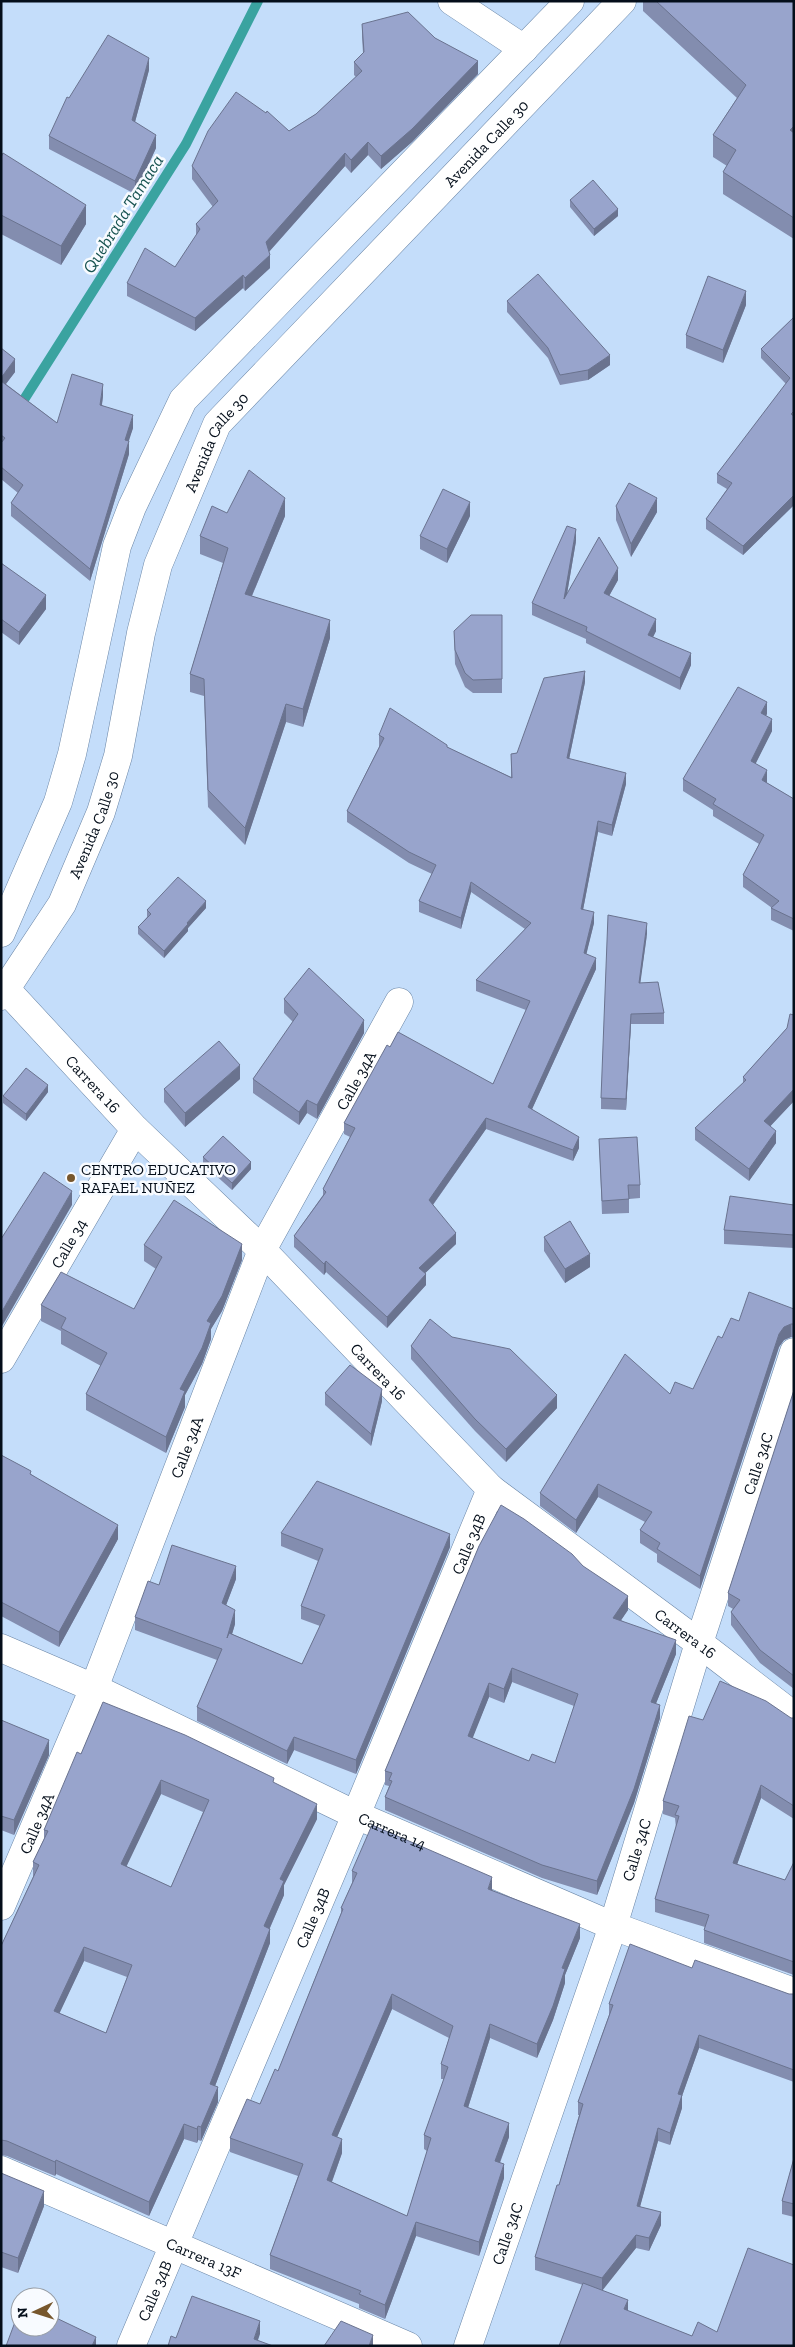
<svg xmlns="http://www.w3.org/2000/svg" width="795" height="2347" viewBox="0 0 795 2347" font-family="'Zilla Slab',serif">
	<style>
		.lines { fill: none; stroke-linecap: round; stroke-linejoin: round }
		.stream { stroke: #3aa3a0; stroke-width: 10 }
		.minor-casing { stroke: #6985a6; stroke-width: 29 }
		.secondary-casing { stroke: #6985a6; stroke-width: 29 }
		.minor { stroke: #fff; stroke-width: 28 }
		.secondary { stroke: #fff; stroke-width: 28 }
		.wall { fill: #838daf; fill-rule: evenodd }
		.shaded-wall { fill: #6a738f }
		.building { fill: #98a4cc; stroke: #6a738f; fill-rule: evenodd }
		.poi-dot { fill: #77572d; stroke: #f8fbff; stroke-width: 2 }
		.labels { text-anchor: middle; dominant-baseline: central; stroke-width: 5; stroke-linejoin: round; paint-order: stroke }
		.street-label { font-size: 16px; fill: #040e1a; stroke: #f8fbff }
		.poi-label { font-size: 16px; fill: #040e1a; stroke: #f8fbff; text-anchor: start }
		.water-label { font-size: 18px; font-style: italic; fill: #175351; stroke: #f8fbff }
	</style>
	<rect width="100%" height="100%" fill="#c4ddfa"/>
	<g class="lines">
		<path class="stream" d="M18 409 186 144 258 1"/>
		<defs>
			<g id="minor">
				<path d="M452 1 524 49"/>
				<path id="s1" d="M1 984 135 1129 262 1250 491 1489 699 1643 794 1716"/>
				<path id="s2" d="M1 1359 135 1129"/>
				<path id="s3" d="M1 1648 94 1688 356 1815 613 1926 794 1992"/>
				<path id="s4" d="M1 1906 94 1688 262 1250 399 1002"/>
				<path id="s5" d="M1 2170 408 2346"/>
				<path id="s6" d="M131 2346 356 1815 491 1489"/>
				<path id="s7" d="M468 2346 613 1926 699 1643 794 1352"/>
			</g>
			<g id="secondary">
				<path d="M1 933 58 802 72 754 117 546 132 507 183 400 570 1"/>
				<path id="s8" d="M1 996 62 904 101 812 118 756 141 633 158 565 217 424 622 1"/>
			</g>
		</defs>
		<use href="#minor" class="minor-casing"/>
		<use href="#secondary" class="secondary-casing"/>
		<use href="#minor" class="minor"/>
		<use href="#secondary" class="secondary"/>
	</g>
	<g class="wall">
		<path d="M643 1H794V239L723 194V172L727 166 713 157V135L737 98 643 11Z"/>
		<path d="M362 24 435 38 478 74 412 142 381 169 368 155 351 173 345 166 269 252 270 268 245 291 243 288 195 331 127 296V283L175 267 196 236V224L213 207 192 179V166L289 131 316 114 356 77 354 75V62L363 53 362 37Z"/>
		<path d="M149 70 135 122 156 148 135 194 49 149V136L69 98Z"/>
		<path d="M1 157 86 224 61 265 1 234Z"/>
		<path d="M570 200 618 216 594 236 570 207Z"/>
		<path d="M507 301 610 365 588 380 560 385 548 358 507 312Z"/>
		<path d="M746 305 723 363 686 348V335Z"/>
		<path d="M794 317V505L743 555 706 529V519L727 489 717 483V474L786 384 761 358V349Z"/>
		<path d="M1 348 15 372 6 384 57 423 103 396 102 405 133 428 128 441 129 454 90 581 11 516V503L18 493 1 479Z"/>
		<path d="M616 506 657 512 631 557 616 520Z"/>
		<path d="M227 513 285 516 252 596 330 638 303 727 286 722 245 845 208 807 204 696 190 692V674L223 563 200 554V536Z"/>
		<path d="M470 516 447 563 420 549V536Z"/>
		<path d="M576 541 567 594 618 580 609 596 656 631 653 637 691 665 680 690 586 643V639L532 615V603Z"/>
		<path d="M1 563 46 609 19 645 1 632Z"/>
		<path d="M502 615V693H473L465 687 455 664 454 631Z"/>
		<path d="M585 682 569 759 626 784 612 836 598 832 583 910 594 923 586 954 596 969 532 1109 579 1148 573 1161 486 1129 433 1205 456 1244 425 1273 426 1285 387 1328 326 1272 324 1275 294 1247V1236L323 1195V1189L350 1137 344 1134V1123L390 1047 493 1084 526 1010 476 991V980L525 929 471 892 461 929 419 912V901L432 874 409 863 347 822V811L379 747V735L447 747 511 777V754L517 753Z"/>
		<path d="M767 714 766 716 772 731 755 764 767 783 794 799V931L771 920V908H772L743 887V875L759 844 713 816V810L683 791V779Z"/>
		<path d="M206 908 188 928V931L164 958 138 934V927L147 917V910Z"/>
		<path d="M647 934 640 983 664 1013V1024H631L626 1110 601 1109V1098Z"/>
		<path d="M284 999 364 1033 317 1119 307 1113 299 1125 253 1093V1079L293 1022 284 1013Z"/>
		<path d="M794 1015V1101L770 1126 776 1143 749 1181 695 1140V1128L743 1083V1077L787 1028Z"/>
		<path d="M240 1079 185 1127 164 1102V1089Z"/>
		<path d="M48 1092 26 1121 3 1103V1096Z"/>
		<path d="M599 1139 640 1185V1198L629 1199V1213L602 1214Z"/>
		<path d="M203 1157 251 1169 232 1190 203 1164Z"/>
		<path d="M794 1205V1248L724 1244V1230Z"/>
		<path d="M544 1237 590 1267 565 1283 544 1251Z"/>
		<path d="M144 1245 242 1260 222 1311 211 1329V1339L202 1364 185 1395V1407L166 1453 86 1410V1394L101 1366 61 1344V1331L41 1321V1305L134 1309 156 1269 144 1261Z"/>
		<path d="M794 1309V1337H791L784 1340 779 1347 700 1589 657 1562V1554L640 1543V1530L645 1522 598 1497 576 1533 540 1506V1493L670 1394 693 1389 722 1338 739 1321Z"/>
		<path d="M452 1337 557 1408 506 1462 475 1431 411 1359V1346Z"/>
		<path d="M794 1390V1689L760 1663 731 1625V1612L733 1609 728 1606V1593Z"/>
		<path d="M325 1393 382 1401 371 1446 325 1405Z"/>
		<path d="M1 1455 31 1474 118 1539 59 1647 1 1616Z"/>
		<path d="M281 1533 450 1547 356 1774 294 1750 287 1764 197 1721V1707L217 1660 135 1630V1617L159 1585 236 1579 226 1605 235 1624 232 1634 302 1664 320 1626 301 1619V1606L318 1561 281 1546Z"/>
		<path d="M479 1546 628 1610 621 1620 676 1654 656 1703 660 1718 634 1803 597 1895 542 1878 385 1810V1797L389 1786 385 1785V1771ZM512 1682 574 1706 555 1763 529 1761 472 1738 489 1697 504 1703Z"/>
		<path d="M791 1718H794V1819L761 1798 737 1864 785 1880 794 1862V1975L704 1943V1930L705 1927 655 1912V1899L676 1828 675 1818 663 1814V1801L703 1720Z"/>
		<path d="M1 1720 49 1755 14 1835 1 1830Z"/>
		<path d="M81 1754 274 1783 317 1819 284 1885V1895L270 1928V1943L215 2086 218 2102 201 2141 198 2140 197 2143 184 2139 149 2216 56 2174 55 2176 7 2156 1 2155V1946L33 1877V1862L44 1839V1830ZM161 1794 203 1812 171 1887 126 1866ZM84 1961 127 1977 106 2033 59 2013Z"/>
		<path d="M352 1871 492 1890 580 1938 565 1975V1983L553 2020 537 2058 490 2038 468 2108 509 2137 500 2163 504 2178 479 2256 416 2236 385 2319 359 2308V2304L270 2269V2255L298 2176 230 2152V2138L260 2104 278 2071 341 1913V1908L352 1883ZM392 2009 449 2038 441 2064V2079H444L424 2135V2149L427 2151 407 2216 332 2182 342 2153 337 2137Z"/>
		<path d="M692 1968 789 1994H794V2082L699 2048 682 2096V2108L670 2145 658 2141 640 2206 661 2225 649 2251 636 2248 602 2290 628 2311 692 2336 717 2332 794 2346H559L583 2285 535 2270V2257L559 2185 579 2115H578V2102L609 2015V2004Z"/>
		<path d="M794 2158V2217L782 2214V2201Z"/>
		<path d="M1 2173 44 2206 18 2273 1 2267Z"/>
	</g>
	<g class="shaded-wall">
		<path d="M149 58V70L132 133V120Z"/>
		<path d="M478 61V74L412 142 381 169V156Z"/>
		<path d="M794 126V148L790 130Z"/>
		<path d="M156 135V148L135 194V181Z"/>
		<path d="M368 142V155L351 173V160Z"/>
		<path d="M345 153V166L266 255V242Z"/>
		<path d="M86 205V224L61 265V246Z"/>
		<path d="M618 209V216L594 236V229Z"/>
		<path d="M270 255V268L245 291V278Z"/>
		<path d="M243 275V288L195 331V318Z"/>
		<path d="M746 291V305L723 363V350Z"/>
		<path d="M610 355V365L588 380V370Z"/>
		<path d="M15 359V372L1 390V378Z"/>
		<path d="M103 384V396L100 417V405Z"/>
		<path d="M133 415V428L125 453V440Z"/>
		<path d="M129 441V454L90 581V569Z"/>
		<path d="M794 495V505L743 555V546Z"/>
		<path d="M285 498V516L245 612V594Z"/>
		<path d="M657 498V512L631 557V544Z"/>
		<path d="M470 502V516L447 563V549Z"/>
		<path d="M576 529V541L564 611V599Z"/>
		<path d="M618 568V580L604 605V593Z"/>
		<path d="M46 595V609L19 645V632Z"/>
		<path d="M656 619V631L648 647V635Z"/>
		<path d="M330 620V638L303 727V709Z"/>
		<path d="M691 653V665L680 690V678Z"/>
		<path d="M585 671V682L567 769V758Z"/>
		<path d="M767 702V714L761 725V713Z"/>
		<path d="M286 704V722L245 845V828Z"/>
		<path d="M772 719V731L751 773V761Z"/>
		<path d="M767 770V783L762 780Z"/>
		<path d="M626 773V784L612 836V825Z"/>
		<path d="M598 821V832L581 920V909Z"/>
		<path d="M471 882V892L461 929V918Z"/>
		<path d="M206 901V908L188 928V931L164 958V951Z"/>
		<path d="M594 912V923L584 964V953Z"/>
		<path d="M647 923V934L639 993V983Z"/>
		<path d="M596 958V969L528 1118V1107Z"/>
		<path d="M631 1014V1024L626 1110V1099Z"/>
		<path d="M364 1020V1033L317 1119V1105Z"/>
		<path d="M240 1065V1079L185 1127V1113Z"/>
		<path d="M48 1085V1092L26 1121V1114Z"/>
		<path d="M794 1089V1101L764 1133V1121Z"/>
		<path d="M307 1100V1113L299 1125V1112Z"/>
		<path d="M486 1118V1129L429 1210V1200Z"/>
		<path d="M776 1131V1143L749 1181V1169Z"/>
		<path d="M579 1137V1148L573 1161V1150Z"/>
		<path d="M251 1162V1169L232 1190V1183Z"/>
		<path d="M72 1191V1205L1 1328V1313Z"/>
		<path d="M456 1233V1244L419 1279V1268Z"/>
		<path d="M242 1244V1260L222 1311 211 1329V1339L202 1364 185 1395V1407L166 1453V1437L180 1389 207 1321Z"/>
		<path d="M590 1254V1267L565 1283V1269Z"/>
		<path d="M326 1261V1272L324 1275V1264Z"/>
		<path d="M426 1274V1285L387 1328V1317Z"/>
		<path d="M791 1324V1337L784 1340 779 1347 700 1589V1576L779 1334 784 1327Z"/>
		<path d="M382 1389V1401L371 1446V1434Z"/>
		<path d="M557 1395V1408L506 1462V1449Z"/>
		<path d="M598 1484V1497L576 1533V1520Z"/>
		<path d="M118 1525V1539L59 1647V1632Z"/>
		<path d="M450 1534V1547L356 1774V1760Z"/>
		<path d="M236 1566V1579L222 1616V1603Z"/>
		<path d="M628 1596V1610L613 1632V1618Z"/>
		<path d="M235 1610V1624L227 1651V1638Z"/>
		<path d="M676 1640V1654L651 1716V1702Z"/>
		<path d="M512 1668V1682L504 1703V1689Z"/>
		<path d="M489 1683V1697L468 1750V1736Z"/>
		<path d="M660 1705V1718L634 1803 597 1895V1881Z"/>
		<path d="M294 1737V1750L287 1764V1751Z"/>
		<path d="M49 1740V1755L14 1835V1820Z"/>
		<path d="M161 1780V1794L121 1878V1864Z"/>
		<path d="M761 1785V1798L733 1876V1863Z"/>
		<path d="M317 1804V1819L284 1885V1895L264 1941V1926L280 1879Z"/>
		<path d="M492 1877V1891L488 1889Z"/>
		<path d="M580 1924V1938L565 1975V1983L553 2020 537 2058V2044L562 1968Z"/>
		<path d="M270 1929V1943L210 2099V2084Z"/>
		<path d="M84 1947V1961L54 2025V2011Z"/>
		<path d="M392 1994V2009L332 2149V2135Z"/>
		<path d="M490 2024V2038L464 2120V2106Z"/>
		<path d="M699 2035V2048L682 2096V2108L670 2145V2133L678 2094Z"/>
		<path d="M218 2087V2102L201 2141V2127Z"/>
		<path d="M509 2123V2137L495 2175V2161Z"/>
		<path d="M184 2124V2139L149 2216V2202Z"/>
		<path d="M198 2126V2140L197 2143V2129Z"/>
		<path d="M658 2128V2141L637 2218V2206Z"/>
		<path d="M342 2139V2153L327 2195V2180Z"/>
		<path d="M56 2160V2174L55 2176V2162Z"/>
		<path d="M504 2164V2178L479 2256V2242Z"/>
		<path d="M44 2191V2206L18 2273V2258Z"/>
		<path d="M661 2212V2225L649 2251V2238Z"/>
		<path d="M416 2222V2236L385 2319V2305Z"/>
		<path d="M636 2235V2248L602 2291V2278Z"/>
		<path d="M628 2300V2312L624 2309Z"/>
		<path d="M260 2321V2334L256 2346 254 2339Z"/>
		<path d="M373 2335V2346H369Z"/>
		<path d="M96 2337V2346H92Z"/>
	</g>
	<g class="building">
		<path d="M656 1H794V126L790 130 794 133V218L723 172 736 150 713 135 746 85Z"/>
		<path d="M408 12 435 38 478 61 412 129 381 156 368 142 351 160 345 153 266 242 270 255 245 278 243 275 195 318 127 283 145 248 175 267 200 229 196 224 218 201 192 166 208 131 236 92 266 113 267 111 289 131 316 114 362 71 354 62 364 52 362 24Z"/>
		<path d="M108 35 149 58 132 120 156 135 135 181 49 136 67 97 69 98Z"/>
		<path d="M3 153 86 205 61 246 1 215V157Z"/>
		<path d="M593 180 618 209 594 229 570 200Z"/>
		<path d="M538 274 610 355 588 370 560 375 548 348 507 301Z"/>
		<path d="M708 276 746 291 723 350 686 335Z"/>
		<path d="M794 317V411L791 414 794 416V495L743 546 706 519 732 483 717 474 790 378 761 349Z"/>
		<path d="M1 348 15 359 1 378Z"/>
		<path d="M72 374 103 384 100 405 133 415 125 440 129 441 90 569 11 503 23 485 1 467V443L5 438 1 435V381L57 423Z"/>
		<path d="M249 470 285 498 245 594 330 620 303 709 286 704 245 828 208 790 204 679 190 674 228 548 200 536 212 506 227 513Z"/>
		<path d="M629 483 657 498 631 544 616 506Z"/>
		<path d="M443 489 470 502 447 549 420 536Z"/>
		<path d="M567 526 576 529 564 599 599 537 618 568 604 593 656 619 648 635 691 653 680 678 586 631 587 627 532 603Z"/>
		<path d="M1 563 46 595 19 632 1 619Z"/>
		<path d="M471 615H502V679L473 680 465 673 455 650 454 631Z"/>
		<path d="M585 671 567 758 626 773 612 825 598 821 581 909 594 912 584 953 596 958 528 1107 579 1137 573 1150 486 1118 429 1200 456 1233 419 1268 426 1274 387 1317 326 1261 324 1264 294 1236 326 1192 323 1189 355 1128 344 1123 387 1045 390 1047 398 1032 493 1084 530 1001 476 980 531 923 471 882 461 918 419 901 436 865 409 852 347 811 384 738 379 735 390 708 447 745V747L512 778 511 754 517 753 544 678Z"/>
		<path d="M738 687 767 702 761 713 772 719 751 761 767 770 762 780 794 799V919L771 908 779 901 743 875 764 835 713 804 716 799 683 779Z"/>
		<path d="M178 877 206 901 187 923 188 924 164 951 138 927 151 914 147 910Z"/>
		<path d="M608 915 647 923 639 983 658 982 664 1013 631 1014 626 1099 601 1098Z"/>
		<path d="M309 968 364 1020 317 1105 307 1100 299 1112 253 1079 298 1014 284 999Z"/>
		<path d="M790 1014 794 1015V1089L764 1121 776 1131 749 1169 695 1128 746 1080 743 1077 787 1028Z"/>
		<path d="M219 1041 240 1065 185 1113 164 1089Z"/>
		<path d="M26 1068 48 1085 26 1114 3 1096Z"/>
		<path d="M223 1136 251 1162 232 1183 203 1157Z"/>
		<path d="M637 1137 640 1185H628L629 1199 602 1201 599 1139Z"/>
		<path d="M44 1172 72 1191 1 1313V1239Z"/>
		<path d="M730 1196 794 1205V1235L724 1230Z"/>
		<path d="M174 1200 242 1244 222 1296 207 1321 211 1323 202 1348 180 1389 185 1391 166 1437 86 1394 107 1353 61 1328 66 1318 41 1305 61 1272 134 1309 162 1257 144 1245Z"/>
		<path d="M570 1221 590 1254 565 1269 544 1237Z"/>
		<path d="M749 1292 794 1309V1324H791L784 1327 779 1334 700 1576 657 1549 660 1543 640 1530 652 1512 598 1484 576 1520 540 1493 625 1354 670 1394 675 1382 693 1389 718 1336 722 1338 731 1318 739 1321Z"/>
		<path d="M430 1319 452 1337 510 1349 557 1395 506 1449 475 1419 411 1346Z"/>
		<path d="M350 1365 382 1389 371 1434 325 1393Z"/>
		<path d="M794 1390V1676L760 1650 731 1612 740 1600 728 1593Z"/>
		<path d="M1 1455 31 1471 30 1474 118 1525 59 1632 1 1602Z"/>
		<path d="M317 1481 450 1534 356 1760 294 1737 287 1751 197 1707 222 1649 135 1617 148 1581 159 1585 172 1545 236 1566 222 1603 235 1610 227 1638 229 1633 302 1664 325 1615 301 1606 323 1549 281 1533Z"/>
		<path d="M501 1505 524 1519 572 1554 583 1566 628 1596 613 1618 676 1640 651 1702 660 1705 634 1789 597 1881 542 1865 385 1797 392 1781 389 1780 392 1773 385 1771 479 1546ZM512 1668 578 1694 555 1763 532 1754 529 1761 468 1736 489 1683 504 1689Z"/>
		<path d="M720 1681 766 1701 791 1718H794V1806L761 1785 733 1863 785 1880 794 1862V1962L704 1930 709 1915 655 1899 679 1816 675 1815 679 1806 663 1801 689 1716 703 1720Z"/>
		<path d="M103 1702 185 1735 274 1778 273 1782 317 1804 280 1879 284 1881 264 1926 270 1929 210 2084 218 2087 201 2127 198 2126 197 2129 184 2124 149 2202 56 2160 55 2162 7 2141 1 2140V1946L39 1865 33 1862 48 1831 44 1830 77 1752 81 1754ZM161 1780 209 1800 171 1887 121 1864ZM84 1947 132 1965 106 2033 54 2011Z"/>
		<path d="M1 1720 49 1740 14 1820 1 1816Z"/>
		<path d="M372 1825 492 1877 488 1889 580 1924 562 1968 565 1969 553 2006 537 2044 490 2024 464 2106 509 2123 495 2161 504 2164 479 2242 416 2222 385 2305 359 2294 361 2291 270 2255 303 2164 230 2138 247 2099 260 2104 275 2069 278 2071 343 1909 341 1908 357 1873 352 1871ZM392 1994 453 2026 441 2064 448 2067 424 2135 431 2138 407 2216 327 2180 342 2139 332 2135Z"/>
		<path d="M630 1944 692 1968 695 1960 789 1994H794V2070L699 2035 678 2094 682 2095 670 2133 658 2128 637 2206 661 2212 649 2238 636 2235 602 2278 535 2257 557 2185H559L583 2104 578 2102 613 2005 609 2004Z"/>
		<path d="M794 2158V2204L782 2201Z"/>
		<path d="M1 2173 44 2191 18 2258 1 2252Z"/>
		<path d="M748 2248 794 2265V2346H559L583 2283 628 2300 624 2309 692 2336 698 2322 717 2332Z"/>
		<path d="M192 2296 260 2321 254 2339 273 2346H168L171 2336 176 2338Z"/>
		<path d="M50 2315 96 2337 92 2346H6L15 2322 20 2321V2327H50Z"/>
		<path d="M341 2321 373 2335 369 2346H324Z"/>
	</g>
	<circle class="poi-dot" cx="71" cy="1178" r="5"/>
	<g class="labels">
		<g class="street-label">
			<text stroke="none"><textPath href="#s8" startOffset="1006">Avenida Calle 30</textPath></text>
			<text stroke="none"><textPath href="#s8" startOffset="601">Avenida Calle 30</textPath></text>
			<text stroke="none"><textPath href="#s8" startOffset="196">Avenida Calle 30</textPath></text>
			<text stroke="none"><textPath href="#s4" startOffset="900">Calle 34A</textPath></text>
			<text stroke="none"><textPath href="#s1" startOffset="136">Carrera 16</textPath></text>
			<text stroke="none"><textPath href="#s2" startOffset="134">Calle 34</textPath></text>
			<text stroke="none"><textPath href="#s1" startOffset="541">Carrera 16</textPath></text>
			<text stroke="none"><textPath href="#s4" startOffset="495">Calle 34A</textPath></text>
			<text stroke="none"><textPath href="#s7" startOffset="929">Calle 34C</textPath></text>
			<text stroke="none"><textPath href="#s6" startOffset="870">Calle 34B</textPath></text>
			<text stroke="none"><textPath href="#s1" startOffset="946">Carrera 16</textPath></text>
			<text stroke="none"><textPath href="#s4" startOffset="90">Calle 34A</textPath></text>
			<text stroke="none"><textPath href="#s3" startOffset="432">Carrera 14</textPath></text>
			<text stroke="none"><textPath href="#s7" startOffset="524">Calle 34C</textPath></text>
			<text stroke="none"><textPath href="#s6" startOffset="465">Calle 34B</textPath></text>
			<text stroke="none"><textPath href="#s7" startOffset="119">Calle 34C</textPath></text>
			<text stroke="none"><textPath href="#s5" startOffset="221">Carrera 13F</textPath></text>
			<text stroke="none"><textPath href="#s6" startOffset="60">Calle 34B</textPath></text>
		</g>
		<g class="poi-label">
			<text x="81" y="1169">CENTRO EDUCATIVO<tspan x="81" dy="18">RAFAEL NUÑEZ</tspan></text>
		</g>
		<g class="water-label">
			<text transform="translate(123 214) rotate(-58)">Quebrada Tamaca</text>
		</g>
	</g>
	<rect width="795" height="2347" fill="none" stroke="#040e1a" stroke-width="5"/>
	<g transform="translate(35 2312) rotate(266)"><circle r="24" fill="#f8fbff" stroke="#969ca3"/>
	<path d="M0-4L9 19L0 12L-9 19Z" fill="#77572d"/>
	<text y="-8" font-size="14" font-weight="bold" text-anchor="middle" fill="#040e1a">N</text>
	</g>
</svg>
